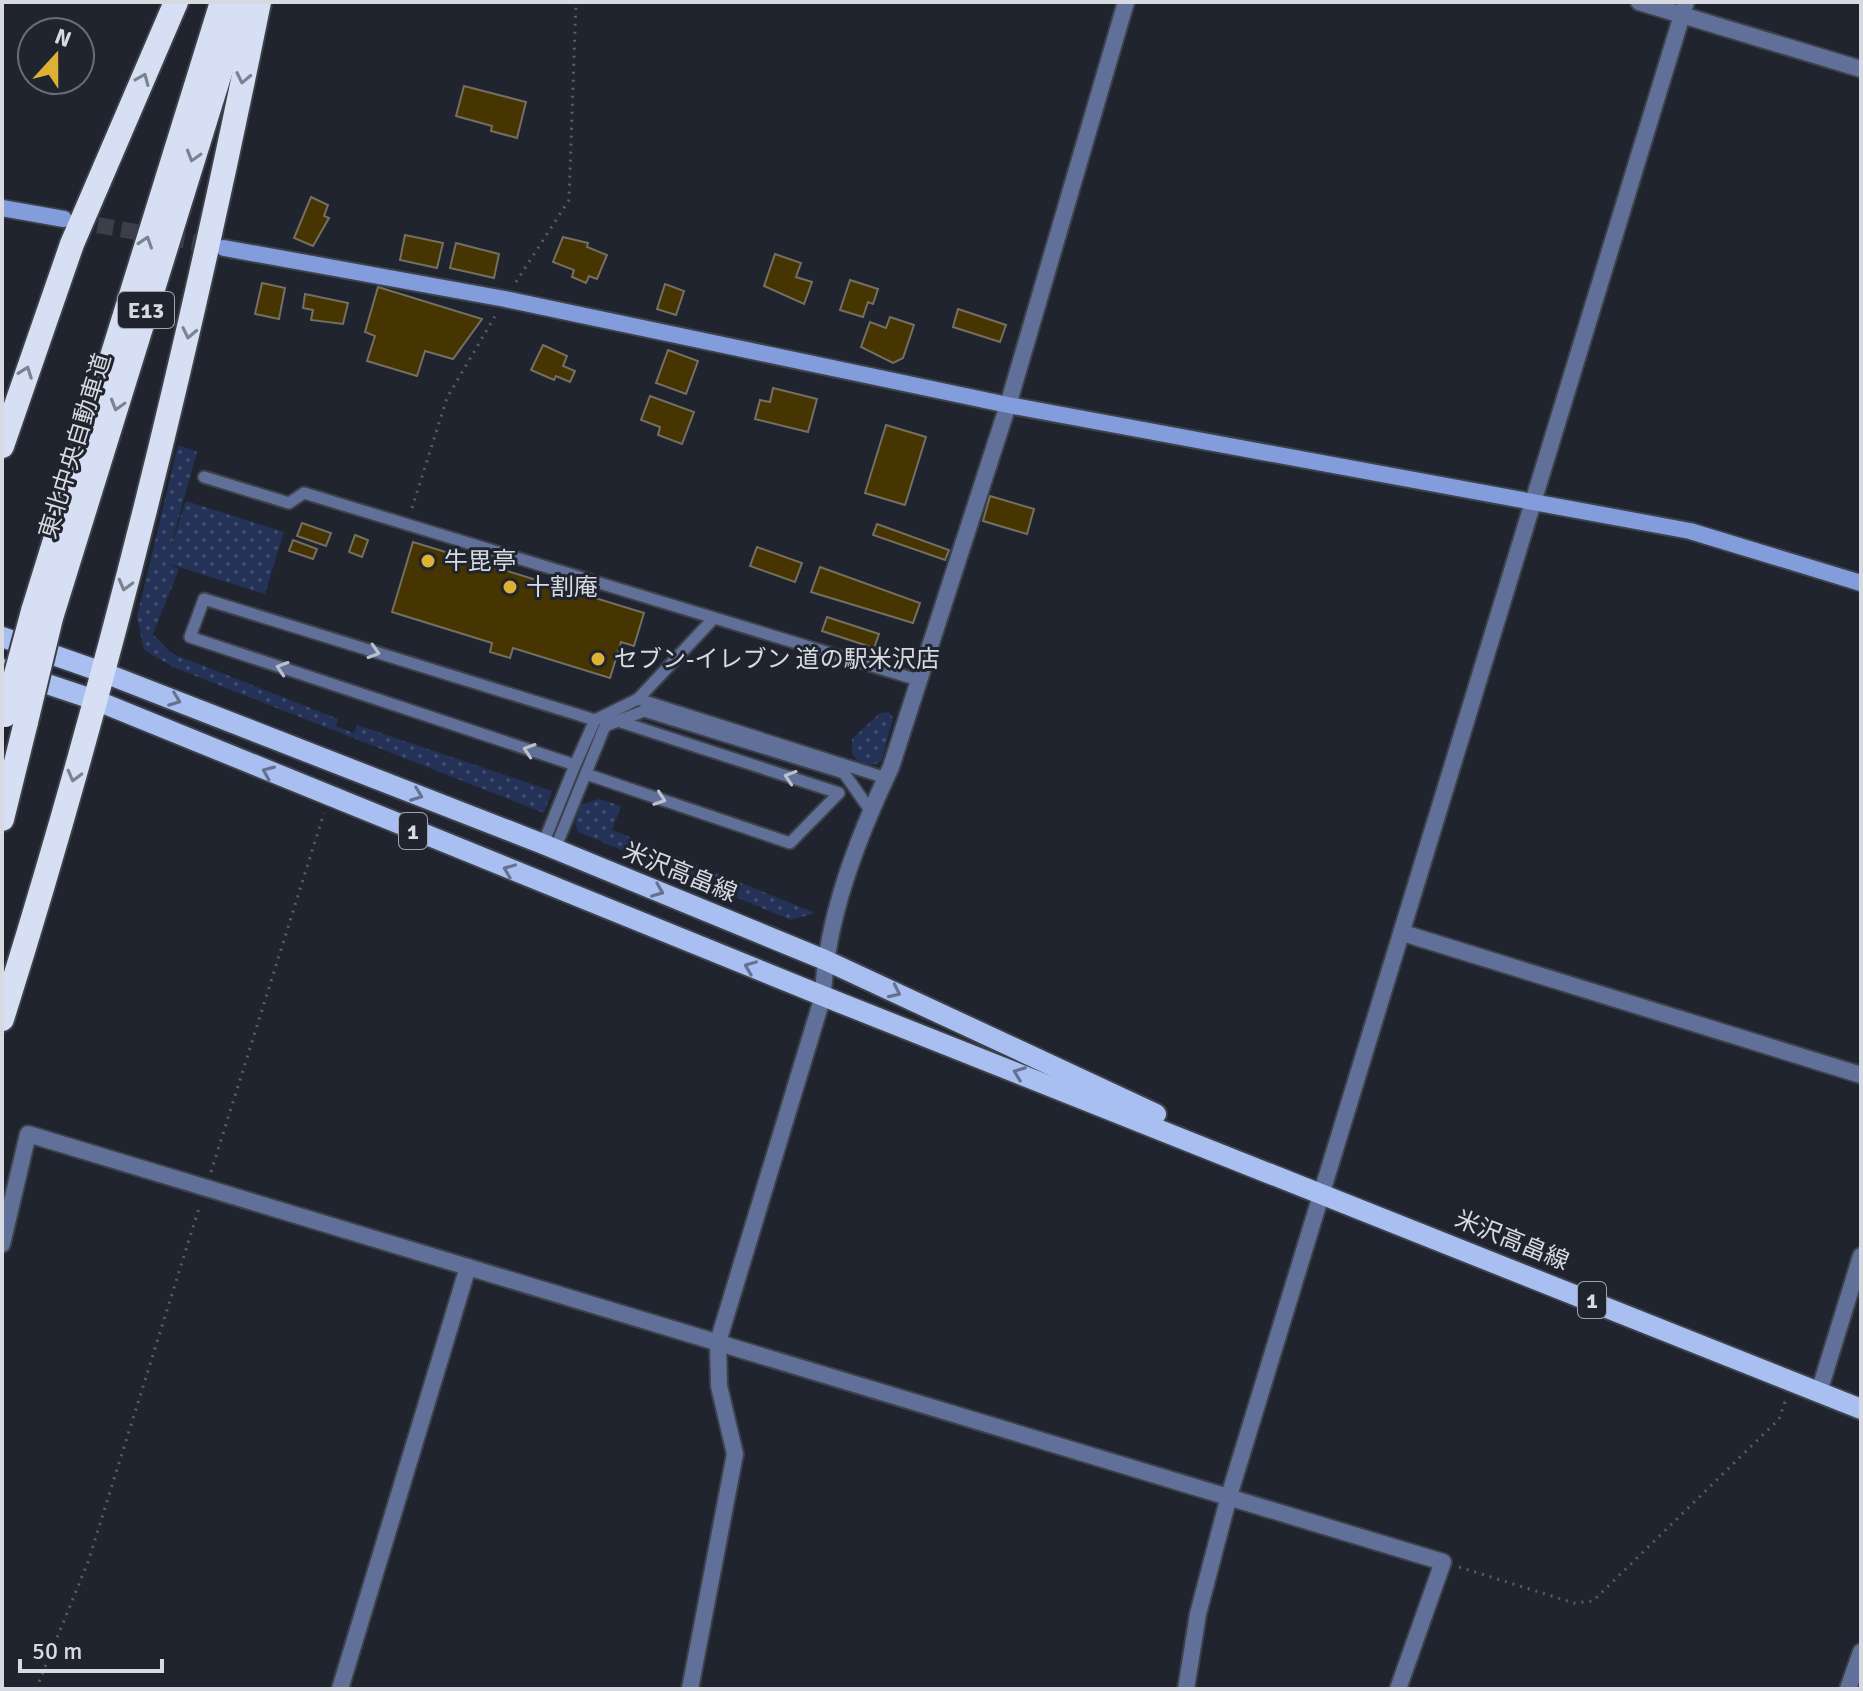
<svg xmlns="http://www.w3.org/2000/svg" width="1863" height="1691" viewBox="0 0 1863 1691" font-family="Signika,'Noto Sans JP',sans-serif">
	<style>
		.grass { fill: url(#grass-dots) }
		.building { fill: #463500; stroke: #746f63; stroke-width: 2 }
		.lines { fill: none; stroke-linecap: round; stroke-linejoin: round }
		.secondary-tunnel { stroke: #3b3f49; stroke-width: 16; stroke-dasharray: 16 8; stroke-linecap: butt }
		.lane-casing { stroke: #3d414a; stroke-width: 15 }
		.street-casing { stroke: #3d414a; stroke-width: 20 }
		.secondary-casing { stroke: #3d414a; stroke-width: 20 }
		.primary-casing { stroke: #3d414a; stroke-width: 24 }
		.highway-casing { stroke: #3d414a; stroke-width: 28 }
		.path { stroke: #5a5d66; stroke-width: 3; stroke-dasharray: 2 6; stroke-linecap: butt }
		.lane { stroke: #607098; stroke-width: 11 }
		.street { stroke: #607098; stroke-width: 16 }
		.secondary { stroke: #829cdc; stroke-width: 16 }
		.primary { stroke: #aabff1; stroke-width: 20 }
		.highway { stroke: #d6dff3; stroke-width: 24 }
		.highway-bridge-casing { stroke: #3d414a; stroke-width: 28; stroke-linecap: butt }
		.highway-bridge { stroke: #d6dff3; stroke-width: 24 }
		.oneway { stroke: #7b8290 }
		.oneway2 { stroke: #b9c0ce }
		.oneway3 { stroke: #657290 }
		.poi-dot { fill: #ddb133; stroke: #20242e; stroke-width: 3 }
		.labels { text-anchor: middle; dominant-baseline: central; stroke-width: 6; stroke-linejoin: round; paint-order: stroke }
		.shield { fill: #20242e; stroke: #a0a3ab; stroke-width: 2 }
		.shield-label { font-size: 22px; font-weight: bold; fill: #d7dae0 }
		.street-label { font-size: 24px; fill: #d7dae0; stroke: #20242e }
		.poi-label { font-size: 24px; fill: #d7dae0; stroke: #20242e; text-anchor: start }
	</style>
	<defs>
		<pattern id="grass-dots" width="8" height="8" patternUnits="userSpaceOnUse" patternTransform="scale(2)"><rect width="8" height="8" fill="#243257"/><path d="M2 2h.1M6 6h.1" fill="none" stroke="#434f6f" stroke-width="1.8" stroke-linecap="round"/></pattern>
	</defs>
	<rect width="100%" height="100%" fill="#20242e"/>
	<g class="grass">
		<path d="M178 445 197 452 168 556 186 501 284 532 265 594 166 563 179 569 153 634 171 653 338 719 336 726 354 733 357 725 552 791 544 813 173 667 144 650 137 617Z"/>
		<path d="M889 712 893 718 881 762C869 767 859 765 852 753V739L880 713Z"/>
		<path d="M599 799 621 806 612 830 815 913 791 920 578 832 575 823 580 805Z"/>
	</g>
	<g class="building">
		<path d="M464 86 526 102 517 138 491 131 492 126 456 116Z"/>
		<path d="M311 197 328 205 324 216 329 218 313 246 294 238Z"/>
		<path d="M405 235 443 243 437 268 400 260Z"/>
		<path d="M563 237 588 243 587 247 607 255 597 279 589 276 586 283 572 277 574 270 553 262Z"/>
		<path d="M456 243 499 254 494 278 450 268Z"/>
		<path d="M775 254 801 263 796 277 812 282 804 304 764 286Z"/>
		<path d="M850 280 878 289 873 304 868 302 863 317 840 310Z"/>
		<path d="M262 283 285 288 279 319 255 314Z"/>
		<path d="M665 284 684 291 676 315 657 309Z"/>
		<path d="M378 287 482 319 453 359 425 351 417 376 367 361 375 336 365 332Z"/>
		<path d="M305 294 348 303 343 324 311 320 313 310 303 308Z"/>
		<path d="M958 309 1006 325 1000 342 953 327Z"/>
		<path d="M890 317 914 325 903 358 893 363 861 347 870 322 886 328Z"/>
		<path d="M543 345 567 356 563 366 575 371 570 382 556 376 554 380 531 370Z"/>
		<path d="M668 350 698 361 686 394 656 383Z"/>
		<path d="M773 388 817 399 808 432 755 419 760 400 770 402Z"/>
		<path d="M650 396 694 412 682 444 658 435 660 427 641 420Z"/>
		<path d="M886 425 926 437 905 505 865 493Z"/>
		<path d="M990 496 1034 509 1027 534 983 521Z"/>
		<path d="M302 523 331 533 326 546 297 536Z"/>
		<path d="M877 524 949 550 945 560 873 535Z"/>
		<path d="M355 535 368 540 362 557 349 552Z"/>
		<path d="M293 540 317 549 313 559 289 551Z"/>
		<path d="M413 542 644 613 634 646 621 642 610 678 513 648 510 658 490 652 492 643 392 612Z"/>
		<path d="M757 547 802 563 795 582 750 566Z"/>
		<path d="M820 567 920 603 913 623 811 592Z"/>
		<path d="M827 617 879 634 874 648 822 631Z"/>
	</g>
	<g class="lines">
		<path class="secondary-tunnel" d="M74 221 216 246"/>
		<defs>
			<g id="lane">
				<path d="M204 477 289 503 304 493 918 680"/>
				<path d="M638 699 714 618"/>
				<path d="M575 765 595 720 638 699 886 778"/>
				<path d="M586 774 790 843 839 793 618 721"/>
				<path d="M543 844 575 765 190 637 204 599 595 720"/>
				<path d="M555 849 605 726 644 711 844 773 870 810"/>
			</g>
			<g id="street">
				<path d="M1639 2 1861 69"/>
				<path d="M1403 933 1861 1075"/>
				<path d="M2 1244 28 1134 1443 1562 1398 1689"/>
				<path d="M1819 1392 1861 1256"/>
				<path d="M340 1689 468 1267"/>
				<path d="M690 1689 735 1454 719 1386 718 1342 823 996C826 918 858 837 891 767L1008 405 1126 2"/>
				<path d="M1186 1689 1198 1614 1229 1496 1686 2"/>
				<path d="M1848 1689 1861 1652"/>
			</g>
			<g id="secondary">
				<path d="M2 208 64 219"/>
				<path d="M224 248 505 299 1008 405 1690 531 1861 583"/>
			</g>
			<g id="primary">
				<path d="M2 637 102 672 543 844 825 960 1156 1114"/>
				<path d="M2 669 95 700 823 996 1861 1409"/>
			</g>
			<g id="highway">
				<path d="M2 446 72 244 176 2"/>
				<path d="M33 611 222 2"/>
				<path d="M51 618 242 2"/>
				<path d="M2 819 26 722"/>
				<path d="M2 1019C107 686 190 345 259 2"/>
			</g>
		</defs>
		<use href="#lane" class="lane-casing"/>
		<use href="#street" class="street-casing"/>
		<use href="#secondary" class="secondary-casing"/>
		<use href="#primary" class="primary-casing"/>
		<use href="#highway" class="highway-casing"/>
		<g class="path">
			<path d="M516 282 569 200 576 2"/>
			<path d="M412 508 447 398 495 316"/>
			<path d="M211 1172 324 813"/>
			<path d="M1459 1567 1574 1603 1593 1601 1779 1419 1786 1399"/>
			<path d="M36 1689 88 1562 200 1205"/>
		</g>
		<use href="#lane" class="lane"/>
		<use href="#street" class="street"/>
		<use href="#secondary" class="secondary"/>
		<use href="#primary" class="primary"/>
		<use href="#highway" class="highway"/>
		<defs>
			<g id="highway-bridge">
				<path d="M5 715 33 611"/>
				<path d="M26 722 51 618"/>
			</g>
		</defs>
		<use href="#highway-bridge" class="highway-bridge-casing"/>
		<use href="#highway-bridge" class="highway-bridge"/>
	</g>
	<defs><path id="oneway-chevron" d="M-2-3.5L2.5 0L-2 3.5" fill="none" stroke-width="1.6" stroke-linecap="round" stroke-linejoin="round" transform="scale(2)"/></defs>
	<g class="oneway">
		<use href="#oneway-chevron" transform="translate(243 78) rotate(102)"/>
		<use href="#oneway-chevron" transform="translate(143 79) rotate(-67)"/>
		<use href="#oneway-chevron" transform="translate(193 156) rotate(107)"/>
		<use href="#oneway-chevron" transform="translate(146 242) rotate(-72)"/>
		<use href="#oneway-chevron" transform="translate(189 333) rotate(102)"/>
		<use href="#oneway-chevron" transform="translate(26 372) rotate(-70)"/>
		<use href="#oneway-chevron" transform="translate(117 405) rotate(107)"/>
		<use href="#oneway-chevron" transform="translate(125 585) rotate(105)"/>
		<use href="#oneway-chevron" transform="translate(74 776) rotate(105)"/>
	</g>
	<g class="oneway2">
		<use href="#oneway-chevron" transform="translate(374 652) rotate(17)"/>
		<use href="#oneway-chevron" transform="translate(282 668) rotate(-162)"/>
		<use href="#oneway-chevron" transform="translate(529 750) rotate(-162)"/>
		<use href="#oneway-chevron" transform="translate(790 777) rotate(-162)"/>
		<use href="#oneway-chevron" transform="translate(660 799) rotate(19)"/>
	</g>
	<g class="oneway3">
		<use href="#oneway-chevron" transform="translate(175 700) rotate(21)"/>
		<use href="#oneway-chevron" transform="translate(268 772) rotate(-157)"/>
		<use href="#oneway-chevron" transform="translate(417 795) rotate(21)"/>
		<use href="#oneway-chevron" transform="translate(509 870) rotate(-158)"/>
		<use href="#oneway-chevron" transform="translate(658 891) rotate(22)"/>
		<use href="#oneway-chevron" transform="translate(750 967) rotate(-158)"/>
		<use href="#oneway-chevron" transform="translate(895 992) rotate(25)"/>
		<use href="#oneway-chevron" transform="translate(1019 1073) rotate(-159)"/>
	</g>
	<g class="poi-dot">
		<circle cx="428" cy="561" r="8"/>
		<circle cx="510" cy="587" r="8"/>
		<circle cx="598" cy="659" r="8"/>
	</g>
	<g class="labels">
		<g class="shield">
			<rect x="118" y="292" width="56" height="36" rx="6"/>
			<rect x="399" y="813" width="28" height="36" rx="6"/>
			<rect x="1578" y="1282" width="28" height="36" rx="6"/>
		</g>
		<g class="shield-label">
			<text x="146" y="310">E13</text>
			<text x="413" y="831">1</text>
			<text x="1592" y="1300">1</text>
		</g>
		<g class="street-label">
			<text transform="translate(75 446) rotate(-73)">東北中央自動車道</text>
			<text transform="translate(680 872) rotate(22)">米沢高畠線</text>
			<text transform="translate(1512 1240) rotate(22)">米沢高畠線</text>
		</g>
		<g class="poi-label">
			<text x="444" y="561">牛毘亭</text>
			<text x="526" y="587">十割庵</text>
			<text x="614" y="659">セブン-イレブン 道の駅米沢店</text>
		</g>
	</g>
	<rect width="1863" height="1691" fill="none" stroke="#d7dae0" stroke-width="8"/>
	<g transform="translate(56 56) rotate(21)"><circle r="38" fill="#20242e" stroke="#696d75" stroke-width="2"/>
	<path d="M0-6L14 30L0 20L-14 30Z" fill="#ddb133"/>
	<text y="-12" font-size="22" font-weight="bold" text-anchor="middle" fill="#d7dae0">N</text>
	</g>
	<path d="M20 1659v12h142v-12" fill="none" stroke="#d7dae0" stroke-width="4"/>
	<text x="32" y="1659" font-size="24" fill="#d7dae0" stroke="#20242e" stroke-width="6" paint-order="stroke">50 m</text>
</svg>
